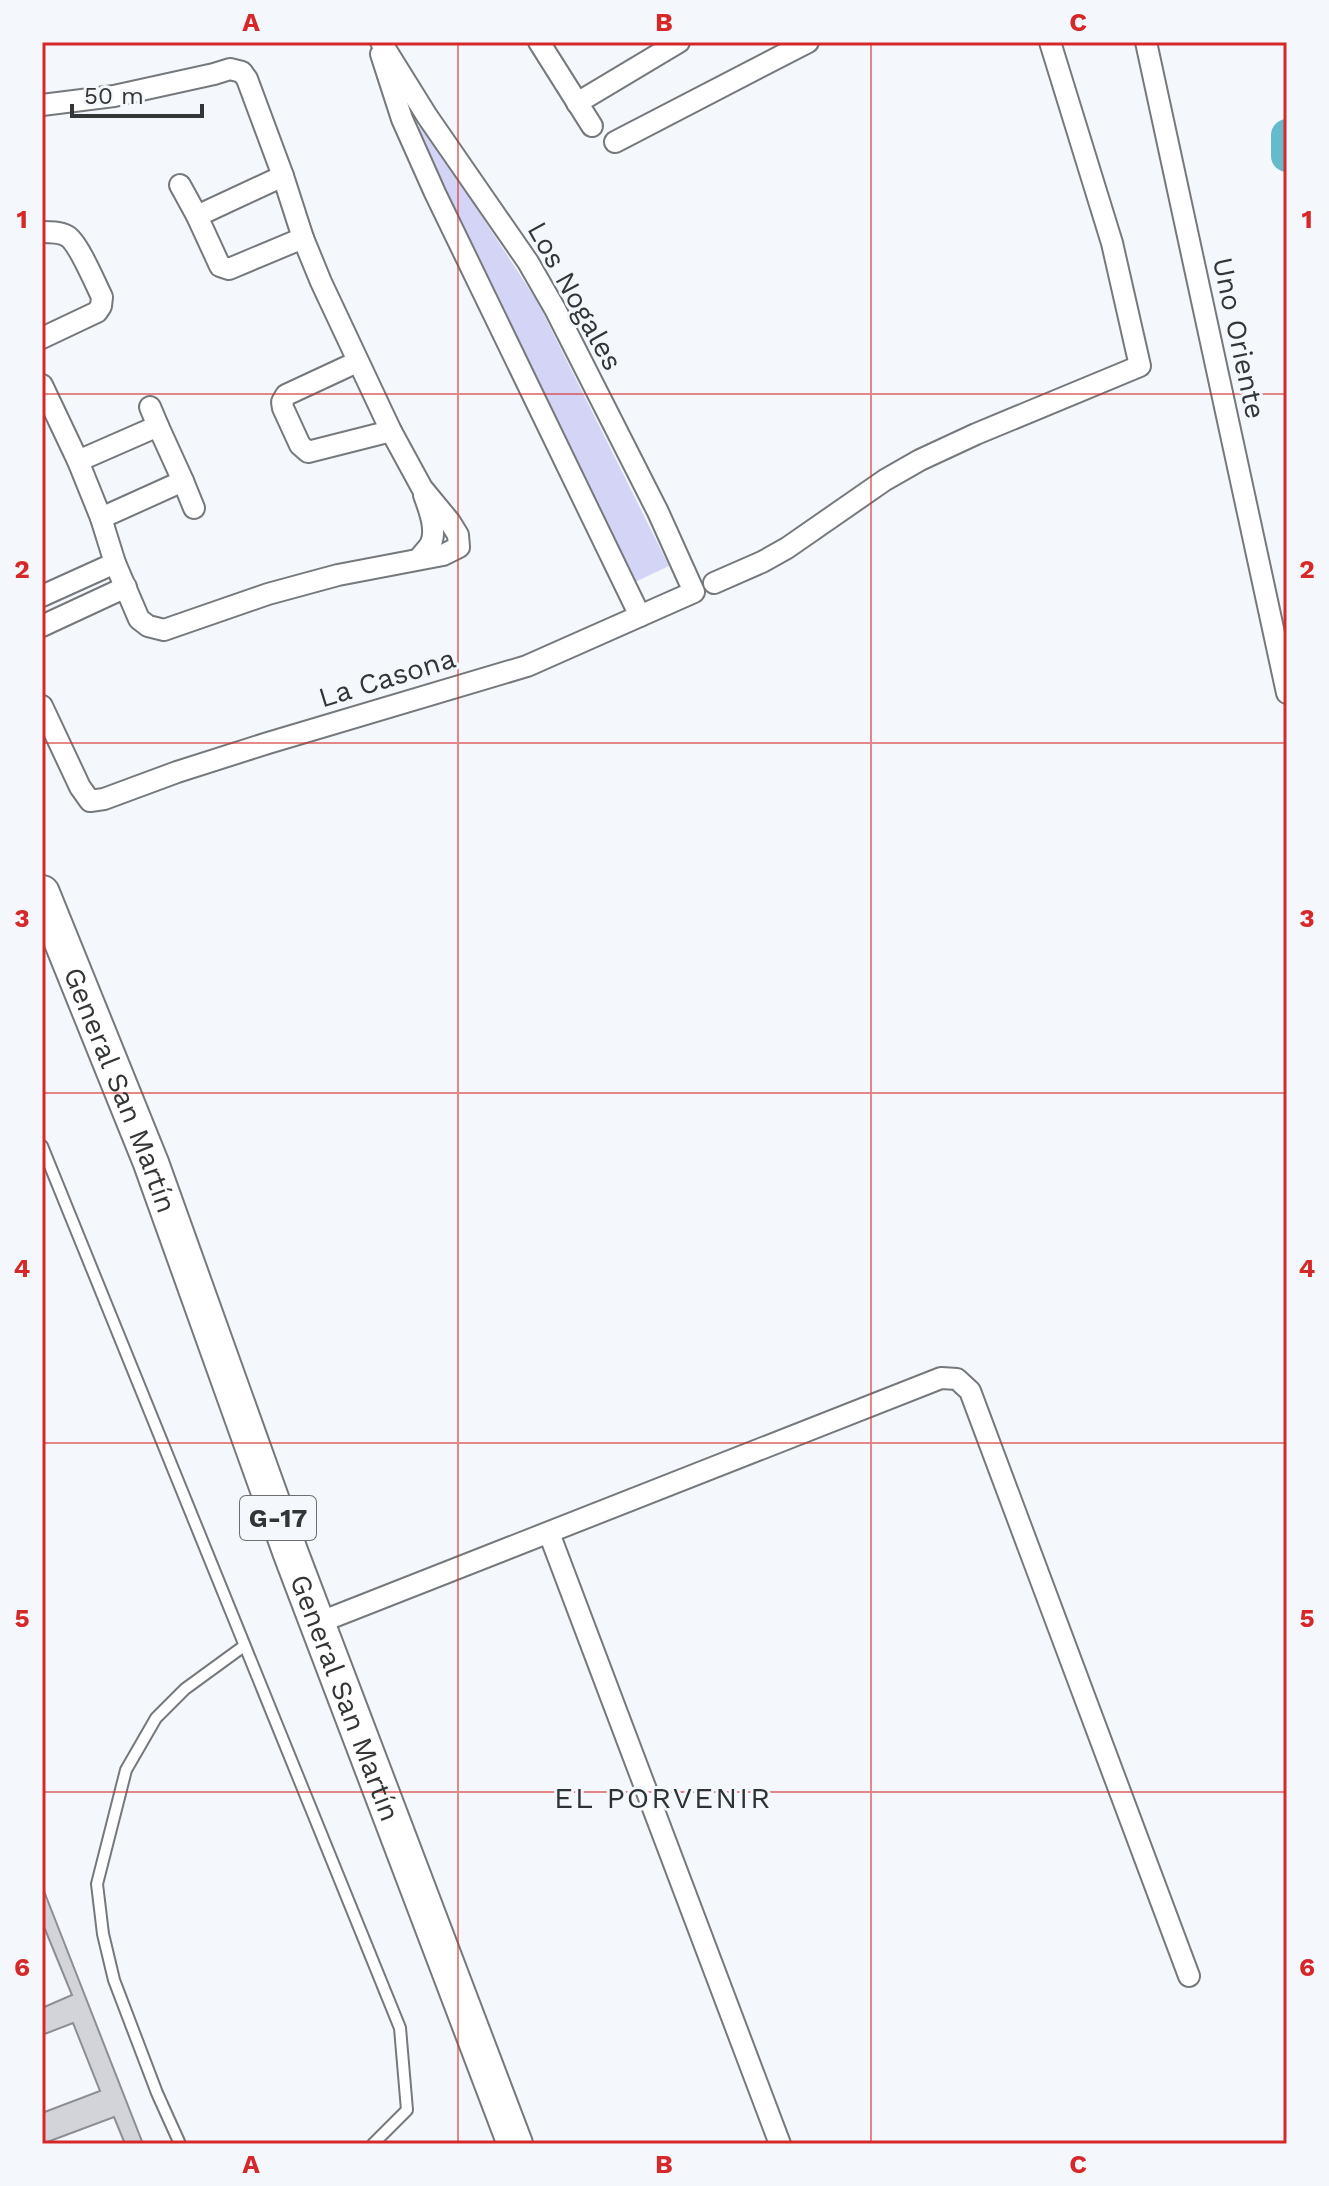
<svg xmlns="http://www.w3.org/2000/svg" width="1329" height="2186" viewBox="0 0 1329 2186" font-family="'Work Sans',sans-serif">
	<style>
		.park { fill: #d4d4f7 }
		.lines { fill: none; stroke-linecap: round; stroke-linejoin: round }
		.river { stroke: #65bbcc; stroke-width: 32 }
		.building { fill: #d2d4d9; stroke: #8c8e92; stroke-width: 2 }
		.service-casing { stroke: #75797c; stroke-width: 14 }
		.minor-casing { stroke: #75797c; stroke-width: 24 }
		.primary-casing { stroke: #75797c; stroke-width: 38 }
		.path { stroke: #a1a4a7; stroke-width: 3; stroke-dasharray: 2 6; stroke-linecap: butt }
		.service { stroke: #fff; stroke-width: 10 }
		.minor { stroke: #fff; stroke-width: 20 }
		.primary { stroke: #fff; stroke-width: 34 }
		.grid { fill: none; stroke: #d62828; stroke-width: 2; stroke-opacity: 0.55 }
		.labels { text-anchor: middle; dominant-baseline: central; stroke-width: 6; stroke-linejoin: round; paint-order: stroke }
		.shield { fill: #f4f8fc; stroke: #6d7071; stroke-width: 2 }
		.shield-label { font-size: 26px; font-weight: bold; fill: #333536 }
		.street-label { font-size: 28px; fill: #333536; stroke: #f4f8fc }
		.neighbourhood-label { font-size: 30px; letter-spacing: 2px; fill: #2f3235; stroke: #f4f8fc }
		.neatline { fill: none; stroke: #d62828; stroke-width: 3 }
		.grid-label { font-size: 26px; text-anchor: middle; font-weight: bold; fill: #d62828 }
	</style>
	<rect width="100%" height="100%" fill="#f4f8fc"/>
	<path class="park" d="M423 126 537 301 669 566 635 582 416 128Z"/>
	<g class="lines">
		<path class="river" d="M1287 135V156"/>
	</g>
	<path class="building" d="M42 1886 143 2144H125L114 2117 42 2144V2113L100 2091 73 2023 42 2035V2008L72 1995 42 1922Z"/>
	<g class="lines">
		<defs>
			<g id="service">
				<path d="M42 1146 400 2028 407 2110 373 2144"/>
				<path d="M180 2144 157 2093 114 1980 103 1934 97 1884 126 1770 156 1718 185 1689 244 1646"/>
			</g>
			<g id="minor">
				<path d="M539 42 592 126"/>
				<path d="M1146 42 1287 693"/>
				<path d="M381 54 402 119 435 193 640 616"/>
				<path d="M577 103 679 42"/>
				<path d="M42 105 114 96 214 74 230 69 242 72 247 79 283 176 303 238 321 282 391 431 422 488 450 522 458 535 459 547 443 555 338 575 268 594 164 630 148 626 139 619 115 563 101 518 78 461 42 385"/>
				<path d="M615 142 808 42"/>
				<path d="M283 176 197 216 220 266 229 269 303 238"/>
				<path d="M180 185 197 216"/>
				<path d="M42 232C50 232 60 232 67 236 78 242 96 285 102 297L101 306 97 312 42 338"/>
				<path d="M357 362 286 395 282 402 283 408 300 445 308 452 391 431"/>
				<path d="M150 407 158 426"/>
				<path d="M78 461 158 426 183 481 101 518"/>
				<path d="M183 481 194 508"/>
				<path d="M419 559C422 554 429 548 431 543 437 529 429 509 424 495"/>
				<path d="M714 583 762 562 787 548 885 480 920 460 976 434 1140 366 1112 243 1050 42"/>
				<path d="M42 596 115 563"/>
				<path d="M42 626 126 587"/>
				<path d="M42 706 80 787 90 801 104 799 177 772 268 743 527 666 694 592 658 512 555 309 528 262 427 116 381 42"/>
				<path d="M549 1533 780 2144"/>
				<path d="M318 1623 941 1378 957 1379 970 1391 1189 1976"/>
			</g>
			<g id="primary">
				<path id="s1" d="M42 893 151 1163 291 1554 515 2144"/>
			</g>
		</defs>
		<use href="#service" class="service-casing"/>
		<use href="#minor" class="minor-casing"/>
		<use href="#primary" class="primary-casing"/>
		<path class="path" d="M42 804 44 808 42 810"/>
		<use href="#service" class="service"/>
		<use href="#minor" class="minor"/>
		<use href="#primary" class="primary"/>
	</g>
	<path class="grid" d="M458 42V2144M871 42V2144M42 394H1287M42 743H1287M42 1093H1287M42 1443H1287M42 1792H1287"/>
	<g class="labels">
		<rect class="shield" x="240" y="1496" width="76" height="44" rx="6"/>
		<g class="shield-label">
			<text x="278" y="1518">G-17</text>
		</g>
		<g class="street-label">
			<text transform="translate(575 296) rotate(61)">Los Nogales</text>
			<text transform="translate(1239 338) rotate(78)">Uno Oriente</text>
			<text transform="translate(387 678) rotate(-17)">La Casona</text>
			<text stroke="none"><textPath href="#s1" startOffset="212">General San Martín</textPath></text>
			<text stroke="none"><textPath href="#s1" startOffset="860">General San Martín</textPath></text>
		</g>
		<g class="neighbourhood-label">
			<text x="663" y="1797">EL PORVENIR</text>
		</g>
	</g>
	<rect width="1329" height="2186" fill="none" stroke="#f4f8fc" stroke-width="88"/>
	<path d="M72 104v12h130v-12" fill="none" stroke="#333536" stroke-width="4"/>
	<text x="84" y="104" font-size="24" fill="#333536" stroke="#f4f8fc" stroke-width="6" paint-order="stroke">50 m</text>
	<rect x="44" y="44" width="1241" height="2098" class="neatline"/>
	<g class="grid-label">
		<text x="251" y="31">A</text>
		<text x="664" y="31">B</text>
		<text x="1078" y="31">C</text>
		<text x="22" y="228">1</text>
		<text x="1307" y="228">1</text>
		<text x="22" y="578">2</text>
		<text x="1307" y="578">2</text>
		<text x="22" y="927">3</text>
		<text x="1307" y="927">3</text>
		<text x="22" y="1277">4</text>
		<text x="1307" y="1277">4</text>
		<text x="22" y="1627">5</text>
		<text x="1307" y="1627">5</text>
		<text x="22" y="1976">6</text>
		<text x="1307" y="1976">6</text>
		<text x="251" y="2173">A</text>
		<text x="664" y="2173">B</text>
		<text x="1078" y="2173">C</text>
	</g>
</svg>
